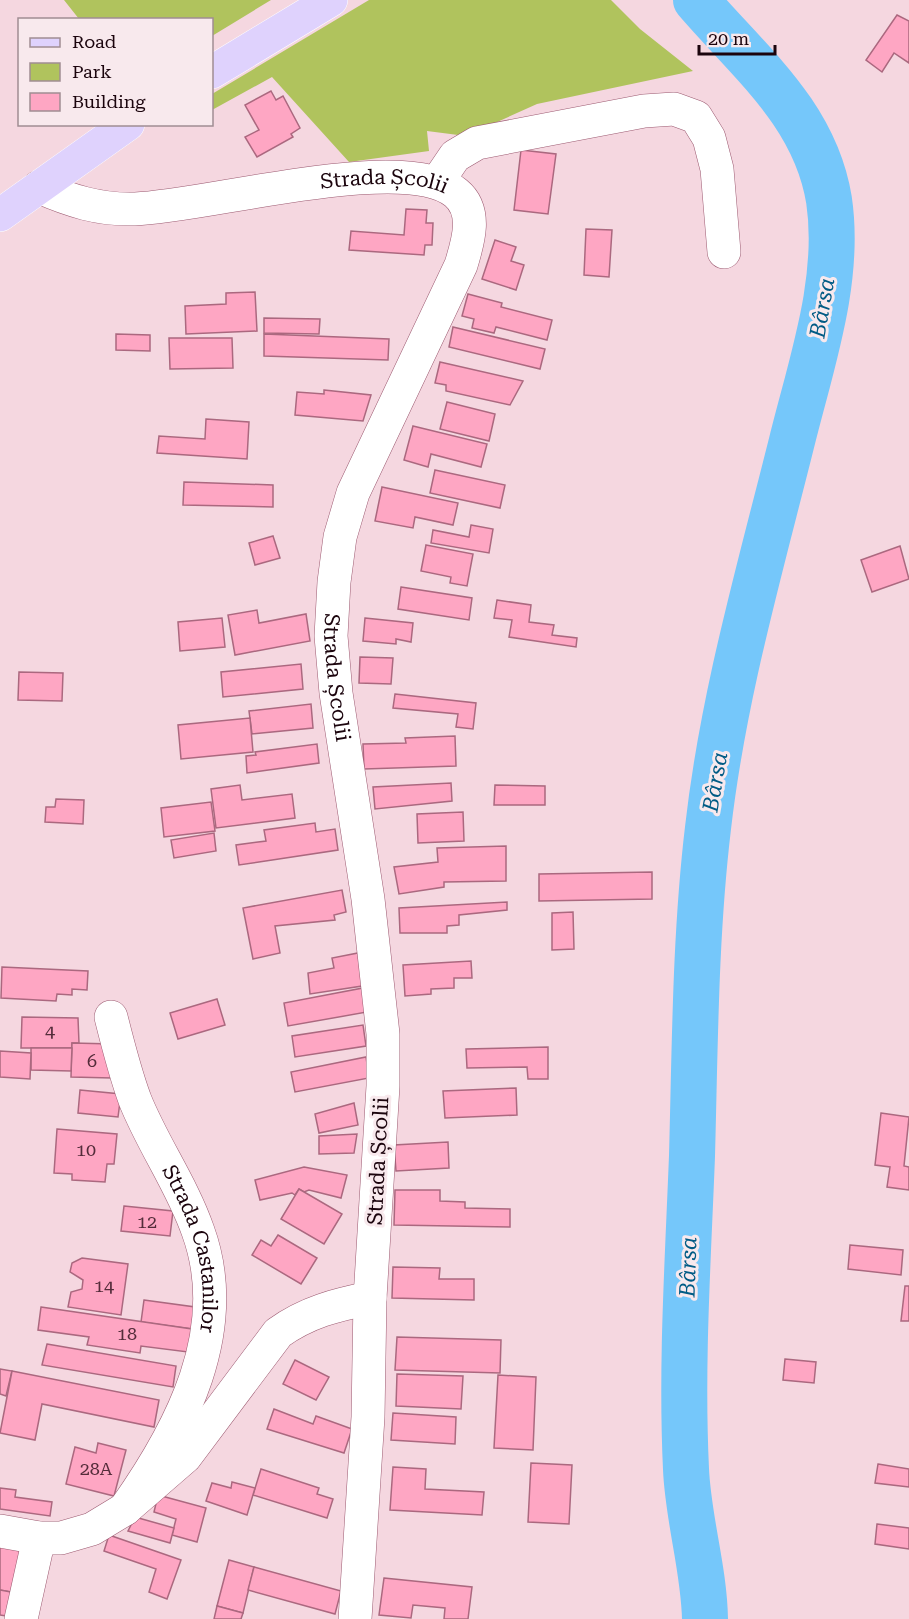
<svg xmlns="http://www.w3.org/2000/svg" width="909" height="1619" viewBox="0 0 909 1619" font-family="'Roboto Serif',serif">
	<style>
		.green { fill: #b0c35d }
		.lines { fill: none; stroke-linecap: round; stroke-linejoin: round }
		.river { stroke: #75c7fa; stroke-width: 46 }
		.building { fill: #fea6c3; stroke: #ab687f; stroke-width: 1.5 }
		.minor-casing { stroke: #9c5a71; stroke-width: 34 }
		.major-casing { stroke: #fff; stroke-width: 34 }
		.minor { stroke: #fff; stroke-width: 33 }
		.major { stroke: #dfd2fd; stroke-width: 33 }
		.labels { text-anchor: middle; dominant-baseline: central; stroke-width: 6; stroke-linejoin: round; paint-order: stroke }
		.number-label { font-size: 18px; fill: #542c3a }
		.street-label { font-size: 21px; fill: #1b040d; stroke: #f8e9ed }
		.water-label { font-size: 22px; font-style: italic; fill: #015b85; stroke: #f8e9ed }
	</style>
	<rect width="100%" height="100%" fill="#f5d7e0"/>
	<g class="green">
		<path d="M64 0H271L212 36V20L79 19Z"/>
		<path d="M369 0H611L640 29 693 71 537 104 466 136 427 131 429 151 349 162 272 77 212 110V94Z"/>
	</g>
	<g class="lines">
		<path class="river" d="M696 0C750 63 815 114 829 200 841 280 811 364 792 441 760 569 723 696 708 828 695 937 695 1047 692 1156 688 1260 681 1365 686 1469 688 1519 704 1568 705 1619"/>
	</g>
	<g class="building">
		<path d="M897 15 909 21V63L894 53 882 72 866 60Z"/>
		<path d="M271 91 276 100 283 96 300 128 291 134 293 137 257 157 245 137 259 130 245 105Z"/>
		<path d="M521 150 556 154 548 214 514 210Z"/>
		<path d="M406 209 427 210 426 223H433L432 245H425L424 255 349 250 351 231 404 235Z"/>
		<path d="M586 229 612 230 609 277 584 275Z"/>
		<path d="M495 240 516 247 511 261 524 265 516 290 482 279Z"/>
		<path d="M255 292 257 331 186 334 185 306 226 304V293Z"/>
		<path d="M468 294 502 303 501 307 552 320 547 340 496 327 494 333 472 328 474 319 462 316Z"/>
		<path d="M264 318 320 319 319 334 264 333Z"/>
		<path d="M453 327 545 349 540 369 449 347Z"/>
		<path d="M116 334 150 335V351L116 350Z"/>
		<path d="M264 334 389 339 388 360 264 356Z"/>
		<path d="M169 338H232L233 368 170 369Z"/>
		<path d="M440 362 523 381 510 405 446 391V385L435 383Z"/>
		<path d="M324 390 371 395 363 421 295 415 297 392 324 394Z"/>
		<path d="M447 402 495 414 489 441 440 429Z"/>
		<path d="M206 419 249 422 247 459 157 453 159 436 205 439Z"/>
		<path d="M413 426 487 444 481 467 431 454 428 467 404 460Z"/>
		<path d="M435 470 505 485 500 508 430 493Z"/>
		<path d="M184 482 273 485V507L183 505Z"/>
		<path d="M382 487 458 503 453 525 415 517 413 528 375 521Z"/>
		<path d="M471 525 493 529 489 553 431 543 433 530 469 537Z"/>
		<path d="M273 536 280 558 255 565 249 543Z"/>
		<path d="M426 545 473 554 467 586 450 583 451 577 421 571Z"/>
		<path d="M900 546 909 579 872 592 861 560Z"/>
		<path d="M401 587 472 598 469 620 398 609Z"/>
		<path d="M497 600 531 605 529 622 554 625 552 635 577 638 576 647 509 637 512 620 494 618Z"/>
		<path d="M257 610 259 623 306 614 310 641 235 655 228 615Z"/>
		<path d="M222 618 225 647 180 651 178 622Z"/>
		<path d="M365 618 413 623 411 642 396 639V644L363 641Z"/>
		<path d="M360 657 393 658 391 684 359 683Z"/>
		<path d="M301 664 303 689 223 697 221 672Z"/>
		<path d="M19 672 63 673 62 701 18 700Z"/>
		<path d="M395 694 476 703 473 729 456 727 458 714 393 708Z"/>
		<path d="M311 704 313 728 252 734 249 711Z"/>
		<path d="M250 718 253 752 181 759 178 725Z"/>
		<path d="M455 736 456 766 364 769 363 744 406 743 405 738Z"/>
		<path d="M317 744 319 763 247 773 246 756 256 755 255 752Z"/>
		<path d="M451 783 452 801 375 809 373 787Z"/>
		<path d="M240 785 242 800 292 794 295 818 216 828 211 789Z"/>
		<path d="M495 785 545 786V805H494Z"/>
		<path d="M56 799 84 800 83 824 45 822 46 807H55Z"/>
		<path d="M211 802 215 831 164 837 161 808Z"/>
		<path d="M463 812 464 841 418 843 417 814Z"/>
		<path d="M315 823 316 832 335 829 338 850 239 865 236 845 266 841 264 830Z"/>
		<path d="M214 833 216 851 174 858 171 840Z"/>
		<path d="M506 846V881L444 882V887L399 894 394 867 438 862 437 848Z"/>
		<path d="M652 872V899L539 901V874Z"/>
		<path d="M342 890 346 912 334 915 335 920 275 926 280 953 253 959 243 908Z"/>
		<path d="M507 902V910L459 915V925L447 926V933H400L399 908Z"/>
		<path d="M573 912 574 949 552 950V913Z"/>
		<path d="M358 953 362 986 310 994 308 973 334 968 332 958Z"/>
		<path d="M471 961 472 978H454V988L431 989V994L405 996 403 965Z"/>
		<path d="M2 967 88 971 87 990 72 989V995L57 994 56 1001 1 998Z"/>
		<path d="M363 988 367 1012 288 1026 284 1003Z"/>
		<path d="M217 999 225 1025 178 1039 170 1013Z"/>
		<path d="M22 1017 78 1018 79 1043H72V1048H21Z"/>
		<path d="M363 1025 366 1046 295 1057 292 1036Z"/>
		<path d="M72 1043 113 1044 112 1078 71 1077Z"/>
		<path d="M548 1047V1079H528L527 1067 467 1068 466 1049Z"/>
		<path d="M31 1048H72L71 1071 31 1070Z"/>
		<path d="M0 1051 31 1053 30 1079 0 1077Z"/>
		<path d="M366 1057 369 1078 295 1092 291 1072Z"/>
		<path d="M516 1088 517 1115 445 1118 443 1091Z"/>
		<path d="M80 1090 121 1094 118 1117 78 1113Z"/>
		<path d="M354 1103 358 1125 319 1133 315 1114Z"/>
		<path d="M881 1113 909 1117 904 1166 909 1167V1190L887 1187 890 1167 875 1165Z"/>
		<path d="M57 1129 117 1134 114 1164H107L105 1182 72 1180V1174L54 1173Z"/>
		<path d="M357 1134 354 1153 319 1154V1136Z"/>
		<path d="M448 1142 449 1168 396 1171 394 1145Z"/>
		<path d="M304 1167 347 1175 341 1198 309 1190 304 1192 299 1189 295 1195 292 1193 260 1200 255 1180Z"/>
		<path d="M299 1189 342 1214 324 1244 281 1219Z"/>
		<path d="M395 1190H440V1201L465 1202V1208L510 1209V1227L394 1225Z"/>
		<path d="M124 1206 173 1211 170 1236 121 1231Z"/>
		<path d="M278 1235 317 1258 301 1284 252 1255 261 1240 271 1246Z"/>
		<path d="M850 1245 903 1250 901 1275 848 1269Z"/>
		<path d="M82 1258 128 1264 121 1315 68 1307 71 1292 82 1289 83 1280 70 1272 72 1263Z"/>
		<path d="M393 1267 440 1268 439 1279H474V1300L392 1298Z"/>
		<path d="M905 1286H909V1321H901Z"/>
		<path d="M144 1300 195 1307 192 1329 141 1322Z"/>
		<path d="M41 1307 192 1329 188 1352 141 1346 140 1353 87 1345 89 1337 38 1330Z"/>
		<path d="M397 1337 501 1340 500 1373 395 1370Z"/>
		<path d="M47 1344 176 1366 173 1387 42 1365Z"/>
		<path d="M785 1359 816 1362 814 1383 783 1380Z"/>
		<path d="M295 1360 329 1377 316 1400 283 1384Z"/>
		<path d="M0 1369 12 1371 6 1396 0 1394Z"/>
		<path d="M12 1371 159 1400 154 1427 42 1404 35 1440 0 1433Z"/>
		<path d="M397 1374 463 1376 461 1409 396 1406Z"/>
		<path d="M498 1375 536 1377 533 1450 494 1448Z"/>
		<path d="M274 1409 313 1424 316 1416 352 1429 344 1453 267 1429Z"/>
		<path d="M393 1413 456 1417 455 1444 391 1440Z"/>
		<path d="M98 1443 126 1450 114 1496 66 1484 75 1447 96 1453Z"/>
		<path d="M531 1463 572 1465 569 1524 528 1522Z"/>
		<path d="M878 1464 909 1469V1487L875 1483Z"/>
		<path d="M393 1467 426 1469 425 1489 484 1492 482 1515 390 1510Z"/>
		<path d="M261 1469 319 1488 317 1494 333 1499 327 1518 253 1495Z"/>
		<path d="M232 1482 255 1488 247 1515 206 1501 212 1483 231 1488Z"/>
		<path d="M0 1488 16 1490 15 1497 52 1502 50 1516 0 1509Z"/>
		<path d="M158 1495 206 1508 197 1542 172 1535 176 1519 154 1512Z"/>
		<path d="M135 1517 174 1528 170 1543 128 1531Z"/>
		<path d="M877 1524 909 1528V1549L875 1544Z"/>
		<path d="M109 1535 181 1560 167 1599 149 1592 156 1569 104 1551Z"/>
		<path d="M0 1544 22 1549 11 1592 0 1590Z"/>
		<path d="M229 1560 254 1567 243 1613 217 1606Z"/>
		<path d="M254 1567 341 1591 335 1614 248 1590Z"/>
		<path d="M384 1578 472 1587 468 1619H444L445 1608 413 1605 411 1618 379 1615Z"/>
		<path d="M0 1590 11 1592 6 1616 0 1615Z"/>
		<path d="M217 1606 243 1613 241 1619H214Z"/>
	</g>
	<g class="lines">
		<defs>
			<g id="minor">
				<path d="M438 181 455 156 477 143 644 111 674 109 696 117 709 138 717 169 724 252"/>
				<path id="s1" d="M39 187C71 201 99 210 135 209 206 207 405 150 456 193 478 211 468 242 461 265L353 493 340 537 334 582 331 636 336 693 368 899 383 1034V1086L370 1298 368 1417 355 1619"/>
				<path id="s2" d="M111 1017C118 1045 125 1073 135 1100 153 1145 182 1185 198 1231 234 1330 181 1430 125 1509"/>
				<path d="M0 1531 39 1538H61L92 1529 125 1509 185 1457 278 1333C307 1312 336 1305 370 1298"/>
				<path d="M21 1619 39 1538"/>
			</g>
			<g id="major">
				<path d="M212 72 331 0"/>
				<path d="M0 215 128 124"/>
			</g>
		</defs>
		<use href="#minor" class="minor-casing"/>
		<use href="#major" class="major-casing"/>
		<use href="#minor" class="minor"/>
		<use href="#major" class="major"/>
	</g>
	<g class="labels">
		<g class="number-label">
			<text x="50" y="1030">4</text>
			<text x="92" y="1060">6</text>
			<text x="86" y="1149">10</text>
			<text x="147" y="1221">12</text>
			<text x="104" y="1285">14</text>
			<text x="127" y="1333">18</text>
			<text x="96" y="1468">28A</text>
		</g>
		<g class="street-label">
			<text stroke="none"><textPath href="#s1" startOffset="351">Strada Școlii</textPath></text>
			<text stroke="none"><textPath href="#s1" startOffset="942">Strada Școlii</textPath></text>
			<text transform="translate(378 1161) rotate(-87)">Strada Școlii</text>
			<text stroke="none"><textPath href="#s2" startOffset="248">Strada Castanilor</textPath></text>
		</g>
		<g class="water-label">
			<text transform="translate(822 308) rotate(-80)">Bârsa</text>
			<text transform="translate(715 782) rotate(-80)">Bârsa</text>
			<text transform="translate(688 1267) rotate(-88)">Bârsa</text>
		</g>
	</g>
	<rect x="18" y="18" width="195" height="108" fill="#f8e9ed" stroke="#a08d93" stroke-width="1.5"/>
	<rect x="30" y="38" width="30" height="9" fill="#dfd2fd" stroke="#a08d93" stroke-width="1.5"/>
	<text x="72" y="48" font-size="18" fill="#1b040d">Road</text>
	<rect x="30" y="63" width="30" height="18" fill="#b0c35d" stroke="#a08d93" stroke-width="1.5"/>
	<text x="72" y="78" font-size="18" fill="#1b040d">Park</text>
	<rect x="30" y="93" width="30" height="18" fill="#fea6c3" stroke="#a08d93" stroke-width="1.5"/>
	<text x="72" y="108" font-size="18" fill="#1b040d">Building</text>
	<path d="M699 45v9h76v-9" fill="none" stroke="#1b040d" stroke-width="3"/>
	<text x="708" y="45" font-size="18" fill="#1b040d" stroke="#f8e9ed" stroke-width="4.5" paint-order="stroke">20 m</text>
</svg>
